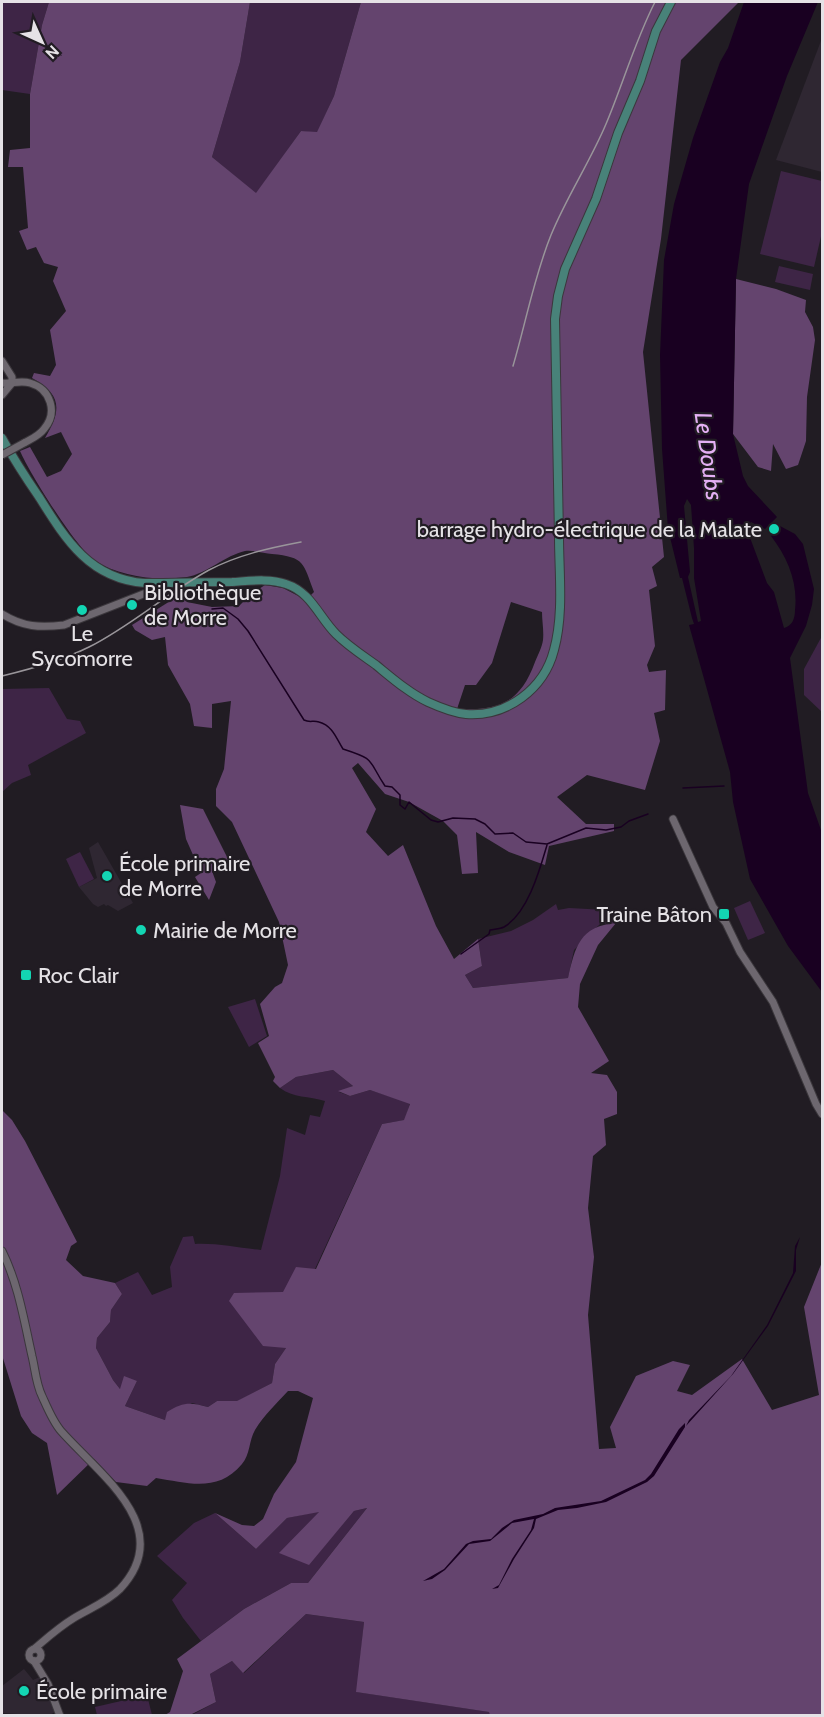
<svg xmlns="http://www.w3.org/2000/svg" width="824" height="1717" viewBox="0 0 824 1717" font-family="Cabin,sans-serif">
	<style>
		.built { fill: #2f2732 }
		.green { fill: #3e2546 }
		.forest { fill: #64446e; fill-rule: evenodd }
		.water { fill: #190021; fill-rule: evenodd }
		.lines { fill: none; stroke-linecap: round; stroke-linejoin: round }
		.stream { stroke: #190021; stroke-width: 1.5 }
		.minor-casing { stroke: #3b373c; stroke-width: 9 }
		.major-casing { stroke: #3b373c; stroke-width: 10 }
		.minor { stroke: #6d676f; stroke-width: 7 }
		.major { stroke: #488279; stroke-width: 8 }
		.rail { stroke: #99959a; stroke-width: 1.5 }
		.minor-bridge-casing { stroke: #3b373c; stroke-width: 9; stroke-linecap: butt }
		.minor-bridge { stroke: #6d676f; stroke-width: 7 }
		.poi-dot { fill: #13d5b3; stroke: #211c23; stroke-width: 2 }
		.labels { text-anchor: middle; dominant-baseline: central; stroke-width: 4.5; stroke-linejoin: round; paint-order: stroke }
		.poi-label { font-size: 22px; fill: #e5e2e6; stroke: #211c23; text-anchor: start }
		.water-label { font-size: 24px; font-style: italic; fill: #e4b0f4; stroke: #211c23 }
	</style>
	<rect width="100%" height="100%" fill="#211c23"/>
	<g class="built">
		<path d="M822 38V172L776 160Z"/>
		<path d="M98 842 133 903 118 911 108 905 106 906 104 904 98 907 93 904 79 887 97 878 89 848Z"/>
		<path d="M24 1669 33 1680 40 1677 55 1712 48 1716 2 1713V1686Z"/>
	</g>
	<g class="green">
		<path d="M2 2H49L42 25 30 94 2 90Z"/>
		<path d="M250 2H361L334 96 317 133 301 131 256 194 212 157 240 62Z"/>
		<path d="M781 171 822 181V232L814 267 760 254Z"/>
		<path d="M779 266 813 274 810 290 775 282Z"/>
		<path d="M822 636V712L804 695V669Z"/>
		<path d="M49 688 67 719 80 721 86 733 28 765 31 775 12 783 2 792V689Z"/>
		<path d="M80 852 94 879 79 887 66 859Z"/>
		<path d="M750 901 765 933 748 940 734 908Z"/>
		<path d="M556 904 558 910 569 908 607 910 616 923 600 924 574 950 568 978 473 988 465 975 482 966 478 939 511 931 533 920Z"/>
		<path d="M255 999 267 1036 249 1047 228 1007Z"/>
		<path d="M333 1070 353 1086 339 1092 350 1096 370 1090 410 1103 405 1120 382 1124 315 1269 286 1348 275 1364 272 1383 238 1401H217L208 1407 192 1403 165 1420 125 1406 137 1381 120 1389 113 1380 96 1348 97 1338 110 1322 111 1310 122 1294 115 1283 138 1272 152 1295 172 1287 170 1267 183 1237 193 1236 195 1244C218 1243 238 1248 261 1250L280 1176 287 1128 305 1135 310 1115 320 1117 325 1101C309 1096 293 1098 280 1088L296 1077Z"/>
		<path d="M367 1508 308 1583H291L244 1609 201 1641 183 1618 172 1600 187 1583 157 1556 194 1523 215 1513 256 1549 287 1518 320 1511 308 1565 354 1511Z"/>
		<path d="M306 1614 364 1622 357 1692 490 1712V1716H190L216 1702 210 1674 232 1661 244 1673Z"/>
		<path d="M147 1695 152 1715H97L95 1707Z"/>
	</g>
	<g class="forest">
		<path d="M49 2H250L240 62 212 157 256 193 301 131 317 132 334 96 361 2H739L681 60 661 239 643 352 664 557 652 567 657 586 649 590 655 646 647 665 649 672 666 670 665 710 654 713 660 741 645 790 587 775 557 797 586 824H614V831L549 846 545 865 509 852 476 832 478 873 462 874 457 835 443 821 409 802 385 794 358 763 352 768 376 809 366 832 388 856 403 845 436 926 454 959 478 939 482 966 465 975 473 988 568 978C575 947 580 926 616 923L598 945 580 984 578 1007 609 1061 591 1073 607 1075 617 1092V1114L604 1119 606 1145 593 1156 588 1208 594 1257 588 1315 599 1449 616 1448 610 1427 636 1376 673 1361 690 1365 677 1391 692 1395 742 1359 772 1410 819 1395 804 1307 822 1262V1715H490L489 1712 356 1692 364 1622 306 1614 243 1673 232 1661 210 1674 216 1702 190 1715H165L170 1712 183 1671 177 1659 244 1609 291 1583H308L367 1508 354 1511 309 1565 279 1553 319 1512 287 1518 256 1549 215 1513 242 1525 254 1526 263 1519 274 1494 296 1462 313 1398 298 1391H288C277 1403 264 1415 255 1430 249 1440 250 1455 242 1464 218 1493 188 1483 156 1478L147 1486 116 1482 94 1459 57 1495 47 1443 32 1433 21 1416 2 1355V1110L12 1120 25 1141 77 1242 71 1246 66 1260 83 1276 115 1283 122 1294 111 1310 110 1322 97 1338 96 1348 113 1380 120 1389 124 1376 137 1381 125 1406 165 1420 167 1412C183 1402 190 1402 208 1407L217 1401H237L272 1383 275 1364 286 1348 263 1346 229 1301 234 1293 283 1292 296 1267 316 1269 382 1124 404 1120 410 1104 370 1090 350 1096 338 1091 353 1086 333 1070 296 1077 280 1088 273 1081 275 1077 258 1043 269 1036 260 1004 275 987 282 983 288 965 279 922 232 822 216 806V789L224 769 231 701 212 704V728L194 726 190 704 168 665 165 637 152 640 135 630 132 625 183 593 187 602 212 607 239 606 250 595 265 585 283 588 306 600 314 592C303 563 305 557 272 554 264 553 253 550 245 551 226 555 206 574 187 577 156 581 120 577 94 560 75 546 30 474 20 451L30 447 47 477 61 471 72 454 61 432 45 438C61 411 63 395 32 378L34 373 50 376 56 365 50 330 66 311 53 281 58 267 44 263 36 247 27 250 19 231 28 228 23 167H8L10 150 30 148V94L42 25ZM511 602 542 612C542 621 544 631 543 640 542 647 538 655 535 662 520 703 499 711 457 709L465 685H476L492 663Z"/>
		<path d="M736 279 776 289 806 300 805 312 813 327 815 340 807 397 806 441 798 465 786 469 773 444 771 471 758 467 733 434Z"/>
		<path d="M180 805 203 809 230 863 212 871 216 882 209 900 195 877 201 873 186 839Z"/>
	</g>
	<g class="water">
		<path d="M744 2H818L787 76 749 184 736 279 733 434 743 476 748 486 777 517 765 529 751 522 746 527 767 583 774 592 784 628C792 626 795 619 795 610 798 583 788 558 771 536L780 526 795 534 803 544 814 589 812 605 806 626 790 658 808 793 822 833V992L788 946 750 879 733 802 730 772 689 625 694 624 692 618 682 578H680L668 529 662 449 660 355 664 260 674 204 693 138 720 62 728 48ZM687 499 691 505 694 548V578L701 621 698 622 688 577 690 572 684 506Z"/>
		<path d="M800 1237 796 1250V1271L768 1326 733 1374 686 1426 689 1420 731 1376 767 1325 793 1273 795 1246Z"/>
		<path d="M685 1423V1427L654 1476 647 1482 606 1502 577 1508 558 1510 536 1519 534 1528 514 1559 498 1588 492 1589 499 1585 512 1559 531 1530 534 1519 512 1523 490 1541 469 1544 445 1570 432 1579 423 1581 444 1569 466 1544 473 1541 491 1539 502 1528 514 1520 543 1514 555 1508 601 1501 645 1480 651 1474 679 1429Z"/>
	</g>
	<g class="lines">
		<g class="stream">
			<path d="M212 609 223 608 238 619 248 631 304 720C310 723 313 720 319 722 333 726 336 738 343 749 377 760 367 759 385 786L392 787 400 795V805L405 809 409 802 431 820 438 822 453 818 475 819 485 824 495 834 513 833 526 842 547 844 586 828 606 830 621 827 629 821 648 814"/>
			<path d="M683 788 724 786"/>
			<path d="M461 954 489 934 490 930C494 929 500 929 504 927 528 913 540 869 547 845"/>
		</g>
		<defs>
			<g id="minor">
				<path d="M2 361 12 377V383"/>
				<path d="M2 383C11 384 21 380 30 383 51 389 58 413 44 429 39 436 31 439 24 443"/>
				<path d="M2 395 12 383"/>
				<path d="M2 614C23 627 40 628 64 625L169 584"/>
				<path d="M673 819 713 907 726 923 740 952 773 1002 816 1104 822 1114"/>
				<path d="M2 1251C18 1283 24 1320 32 1356 35 1368 36 1384 42 1396 47 1407 53 1422 61 1431 100 1475 177 1528 120 1589 107 1602 89 1609 74 1618 59 1627 47 1638 34 1649"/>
				<circle cx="35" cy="1655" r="6"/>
				<path d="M34 1661 48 1684 60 1716"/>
			</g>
			<path id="major" d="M2 438C13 458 26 478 39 497 66 540 90 579 145 583 174 583 203 582 232 582 249 581 269 578 286 584 311 592 319 617 336 634 348 646 362 655 376 665 392 678 409 693 428 702 439 707 454 713 466 714 507 717 544 689 554 650 564 614 559 573 559 537 558 464 557 391 555 319L558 296 565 269 596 199 618 133 640 81 656 31 671 2"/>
		</defs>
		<use href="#minor" class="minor-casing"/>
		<use href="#major" class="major-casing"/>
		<use href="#minor" class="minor"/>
		<use href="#major" class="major"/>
		<g class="rail">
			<path d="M513 366C526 322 534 277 551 235 567 196 590 162 606 124 623 84 635 41 655 2"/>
			<path d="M2 676C31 669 61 661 89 647 131 626 167 593 209 570 238 555 269 548 301 542"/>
		</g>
		<defs>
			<path id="minor-bridge" d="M2 455 24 443"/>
		</defs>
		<use href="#minor-bridge" class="minor-bridge-casing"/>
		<use href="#minor-bridge" class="minor-bridge"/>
	</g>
	<g class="poi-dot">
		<circle cx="774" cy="529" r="6"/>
		<circle cx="132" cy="605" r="6"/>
		<circle cx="82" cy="610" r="6"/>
		<circle cx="107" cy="876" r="6"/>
		<rect x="718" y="908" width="12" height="12" rx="3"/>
		<circle cx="141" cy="930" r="6"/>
		<rect x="20" y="969" width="12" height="12" rx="3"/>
		<circle cx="24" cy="1691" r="6"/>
	</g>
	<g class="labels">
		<g class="poi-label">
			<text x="762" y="529" text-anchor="end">barrage hydro-électrique de la Malate</text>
			<text x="144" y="592">Bibliothèque<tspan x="144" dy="25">de Morre</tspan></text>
			<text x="82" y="633" text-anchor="middle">Le<tspan x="82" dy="25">Sycomorre</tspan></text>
			<text x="119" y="863">École primaire<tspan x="119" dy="25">de Morre</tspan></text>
			<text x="712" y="914" text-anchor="end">Traine Bâton</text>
			<text x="153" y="930">Mairie de Morre</text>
			<text x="38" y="975">Roc Clair</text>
			<text x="36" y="1691">École primaire</text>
		</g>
		<g class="water-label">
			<text transform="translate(709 456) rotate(82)">Le Doubs</text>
		</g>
	</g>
	<rect width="824" height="1717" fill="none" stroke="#e5e2e6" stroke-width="6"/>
	<g transform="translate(42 42) rotate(135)" stroke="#211c23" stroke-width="4.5" paint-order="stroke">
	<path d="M0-4.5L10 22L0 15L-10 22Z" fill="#e5e2e6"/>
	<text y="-9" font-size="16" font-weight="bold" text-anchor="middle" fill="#e5e2e6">N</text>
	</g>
</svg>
